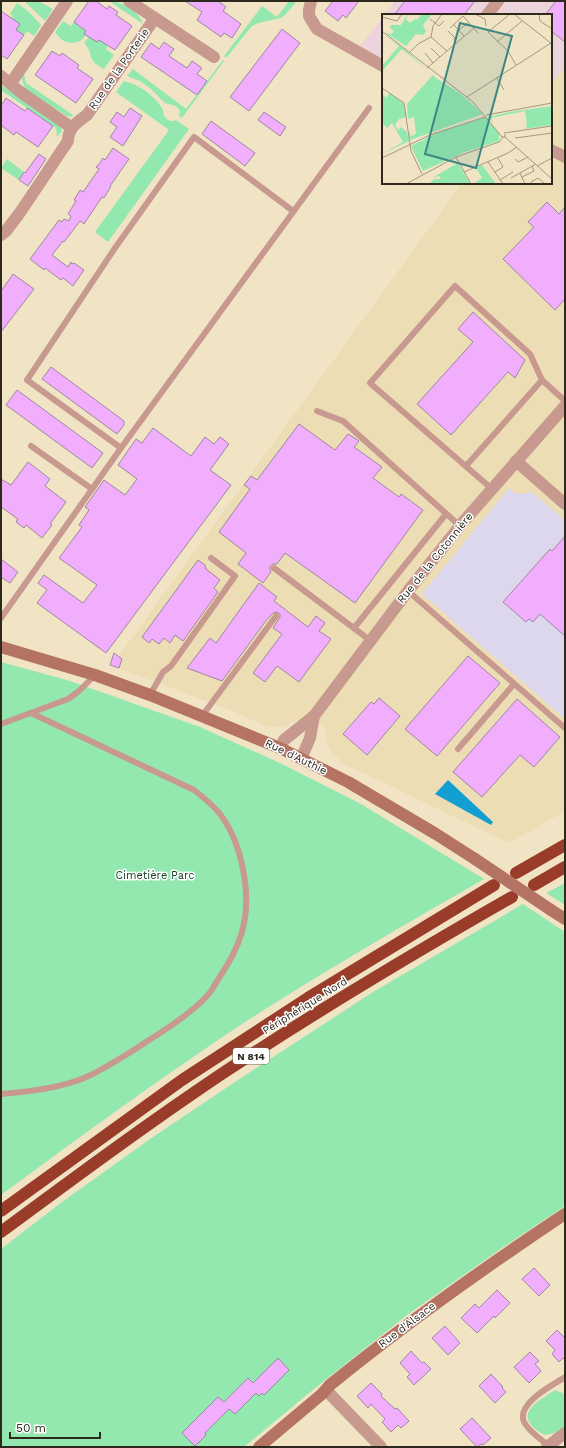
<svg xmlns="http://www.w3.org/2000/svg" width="566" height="1448" viewBox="0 0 566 1448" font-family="'Work Sans',sans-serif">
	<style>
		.commercial { fill: #edd4dc }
		.built { fill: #edddb5 }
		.education { fill: #ddd7ed }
		.green { fill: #93e8af }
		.water { fill: #139fd1 }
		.building { fill: #f0aefd; stroke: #9d87a1 }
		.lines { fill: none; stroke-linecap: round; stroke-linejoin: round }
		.lane { stroke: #c7998f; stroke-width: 6 }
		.street { stroke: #c7998f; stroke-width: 12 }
		.secondary { stroke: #b57364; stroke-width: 12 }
		.highway { stroke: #993d2a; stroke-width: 12 }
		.secondary-bridge { stroke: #b57364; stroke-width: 12 }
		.labels { text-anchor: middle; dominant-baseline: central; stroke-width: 3; stroke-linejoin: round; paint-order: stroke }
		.shield { fill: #fff; stroke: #6d6961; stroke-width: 1 }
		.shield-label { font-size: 10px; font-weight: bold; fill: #2e291d }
		.street-label { font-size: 11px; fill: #2e291d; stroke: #fff }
		.park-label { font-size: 11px; fill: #0f381f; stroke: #fff }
		.inset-road { fill: none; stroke: #a39981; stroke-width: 1 }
		.view { fill: #3e8684; fill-opacity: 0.15; stroke: #3e8684; stroke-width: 2 }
		.inset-edge { fill: none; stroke: #2e291d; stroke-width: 2 }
	</style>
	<rect width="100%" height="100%" fill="#f1e4c4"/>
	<g class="commercial">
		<path d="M395 1H565V67L551 85V15H384Z"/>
		<path d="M383 17V60L359 47Z"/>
	</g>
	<path class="built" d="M565 67V811L509 843 342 763 330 750 327 742 325 726 297 719 284 727H269L217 705 110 665 111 663 115 661 462 183H551V111L555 109 551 97V85Z"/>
	<path class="education" d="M509 488 516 494 529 493 531 491 565 521V719L422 594Z"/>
	<g class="green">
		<path d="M24 1H38L53 9 45 21Z"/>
		<path d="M109 1C121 1 140 12 143 24Z"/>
		<path d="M289 1H297L285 15 281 18 258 23 252 26 226 58 224 56 262 6 277 17Z"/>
		<path d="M17 3 28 11 41 25 34 36 27 31 24 35 16 30 12 18 13 16 10 14Z"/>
		<path d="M63 21 71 26 74 22 86 31C86 42 73 45 64 41 60 39 58 35 55 32Z"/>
		<path d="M89 37 97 42 99 40 108 45 106 49 114 55 104 69C85 59 95 55 84 43Z"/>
		<path d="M223 60 224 61 182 118 179 116 180 111 176 106 165 103 151 89 140 81 127 76 133 69 186 109Z"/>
		<path d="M24 73 26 83 73 115 72 117 67 116 28 91C23 86 20 79 24 73Z"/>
		<path d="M124 81C138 84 155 96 162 108 164 112 163 117 167 119 170 122 173 121 176 120L189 129 108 242 95 232 169 130 116 92Z"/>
		<path d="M1 85 60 125 62 131 57 137 56 128 1 90Z"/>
		<path d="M7 159 24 172 19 180 1 168Z"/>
		<path d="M1 662 70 681 200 727 282 764 361 804 484 879C404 925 323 972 245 1022 162 1077 81 1136 1 1195Z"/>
		<path d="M565 883V905L546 893Z"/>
		<path d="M523 904 565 932V1206L502 1248 407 1315 309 1393 244 1447H1V1249L62 1202 150 1139 241 1078 373 992Z"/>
		<path d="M555 1390 565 1394V1426L555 1433 545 1435C539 1432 534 1429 530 1423 520 1409 545 1397 555 1390Z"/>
	</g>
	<path class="water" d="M448 780 493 822 491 825 435 794Z"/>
	<g class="building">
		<path d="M89 1H96L107 9 109 6 118 12 116 15 132 26 115 50 99 40 97 42 84 34 86 31 74 22Z"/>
		<path d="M185 1H218L226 7 223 11 241 24 232 38 224 33 221 37 197 20 202 12Z"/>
		<path d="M333 1H359L346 18 343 15 338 21 325 11Z"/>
		<path d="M405 1H475L464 15H394Z"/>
		<path d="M556 1H565V42L551 31V15H545Z"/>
		<path d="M1 11 20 24 16 30 24 35 7 59 1 55Z"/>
		<path d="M282 29 300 43 249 111 230 97Z"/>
		<path d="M164 42 174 49 169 56 187 68 192 61 202 68 197 74 207 81 197 95 141 57 151 43 159 49Z"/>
		<path d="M52 51 60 56 62 53 79 65 77 68 93 79 76 103 35 75Z"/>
		<path d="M6 98 25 111 27 108 53 126 38 147 16 132 14 135 1 125V106Z"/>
		<path d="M130 108 142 116 123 146 110 137 117 127 110 122 117 112 124 117Z"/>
		<path d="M264 112 286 127 280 136 258 120Z"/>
		<path d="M211 121 255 153 245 166 202 134Z"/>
		<path d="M113 148 129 159 110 186H111L104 198 102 197 84 224 80 221 64 242 63 241 52 255 68 267 71 262 72 264 74 263 84 270 73 286 63 278 61 280 45 268 44 270 30 259 59 220 62 222 64 219 69 221 71 216 68 214 76 201 74 200 80 190 83 192 99 169 96 167 100 163 103 158 105 160Z"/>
		<path d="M39 154 46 159 28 186 19 180 24 172 25 173Z"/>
		<path d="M547 202 559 214 565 207V299L555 310 503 259 534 227 528 222Z"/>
		<path d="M13 274 34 289 1 332V291Z"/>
		<path d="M473 312 525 360 515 378 508 372 451 435 417 404 473 342 458 329Z"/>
		<path d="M51 367 124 421V425L117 434 42 379Z"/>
		<path d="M17 390 103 453 92 468 6 405Z"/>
		<path d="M299 424 335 450 348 434 359 441 354 447 382 467 373 478 399 497 401 494 423 510 355 603 285 553 277 564H273L270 566V569L271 572 263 583 238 564 246 553 219 532 250 489 244 485 251 476 257 480Z"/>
		<path d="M153 428 191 456 205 437 214 444 220 437 229 444 210 470 231 485 106 653 37 603 47 590 38 583 44 575 83 603 97 585 59 558 82 527 79 525 89 510 85 507 104 480 125 495 137 479 118 465 136 439 142 443Z"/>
		<path d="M28 462 50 479 45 486 66 502 50 524 52 525 42 538 26 525 24 528 16 522 18 519 1 507V479L11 485Z"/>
		<path d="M565 536V636L540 614 533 622 529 619 526 622 503 602 550 549 552 551Z"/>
		<path d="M1 559 18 572 10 583 1 577Z"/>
		<path d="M198 560 205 565 206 569 220 580 214 588 218 592 183 641 175 635 170 643 164 638 159 644 152 639 149 643 142 637Z"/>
		<path d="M259 583 277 597 274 601 308 627 316 616 325 623 319 631 331 639 299 682 277 666 265 682 253 673 282 634 273 628 280 617V614L277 612 273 613 265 622 222 681 187 668 210 638 216 643Z"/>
		<path d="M114 653 122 659 119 668 110 665Z"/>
		<path d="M468 656 500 683 437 756 405 729Z"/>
		<path d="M379 698 400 716 367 755 343 734 371 702 374 704Z"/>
		<path d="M517 699 560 737 534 767 520 755 482 797 453 772Z"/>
		<path d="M534 1268 550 1285 539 1296 522 1279Z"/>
		<path d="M497 1290 510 1303 495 1318 494 1316 477 1333 461 1318 475 1304 479 1308Z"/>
		<path d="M445 1326 460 1343 448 1355 432 1338Z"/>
		<path d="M557 1330 565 1338V1360L563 1358 559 1362 552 1354 555 1350 546 1341Z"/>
		<path d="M411 1351 422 1363 424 1362 431 1369 414 1385 407 1377 410 1374 400 1363Z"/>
		<path d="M530 1352 539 1361 535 1364 541 1371 529 1383 514 1367Z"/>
		<path d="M278 1358 289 1370 264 1395 262 1393 259 1396 256 1393 235 1414 229 1409 205 1433 206 1435 195 1446 182 1433 218 1397 224 1402 248 1378 253 1383Z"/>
		<path d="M491 1374 503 1387 502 1388 506 1392 495 1403 479 1386Z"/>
		<path d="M371 1383 382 1394 381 1396 395 1409 397 1408 409 1421 401 1428 398 1425 391 1432 382 1422 385 1419 371 1404 368 1408 357 1396Z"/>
		<path d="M472 1418 491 1438 483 1445 481 1444 477 1447 460 1429Z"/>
	</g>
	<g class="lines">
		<g class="lane">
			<path d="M317 411 343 421 460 526"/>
			<path d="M31 446 92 489"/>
			<path d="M121 448 27 380 115 248 194 137 293 211"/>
			<path d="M466 466 542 380"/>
			<path d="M492 489 370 383 455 286 530 354 542 380 565 401"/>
			<path d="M274 568 371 641"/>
			<path d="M408 591 565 728"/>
			<path d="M1 618 121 448 369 108"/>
			<path d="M354 628 446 514"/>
			<path d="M150 695 163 672 171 666 235 576 211 558"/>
			<path d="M202 716 276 616"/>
			<path d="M1 724 68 699 79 691 95 675"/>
			<path d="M458 749 514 684"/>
			<path d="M1 1094C27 1092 60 1088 84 1078 101 1071 121 1058 137 1048 161 1032 187 1017 207 996 212 991 215 984 219 978 240 947 250 920 245 882 242 858 235 834 220 814 213 805 203 797 194 790L31 713"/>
			<path d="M549 1446C541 1439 529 1432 524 1422 516 1403 553 1385 565 1377"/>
		</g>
		<g class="street">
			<path d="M129 1 214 57"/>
			<path d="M311 1 309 10V16L317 29 383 66"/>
			<path d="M487 15 498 1"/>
			<path d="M1 76 19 91 72 128"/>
			<path d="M11 83 67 1"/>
			<path d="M551 150 565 157"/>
			<path d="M1 235 6 231 19 214 68 141C68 128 77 122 87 115L155 18"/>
			<path d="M516 461 565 504"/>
			<path d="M280 748 284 740 314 716 408 591 464 521 565 406"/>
			<path d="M301 759 310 738 314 716"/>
			<path d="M326 1390 381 1447"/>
			<path d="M547 1447 565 1433"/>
		</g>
		<g class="secondary">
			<path d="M1 647 95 675 150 695 280 748 348 782 436 834 475 859"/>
			<path d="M551 910 565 919"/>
			<path d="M259 1447 322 1394 330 1385C405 1324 484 1268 565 1214"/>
		</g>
		<g class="highway">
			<path d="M516 873 565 845"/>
			<path d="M534 885 565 867"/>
			<path d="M1 1211 182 1080 308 998 494 885"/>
			<path d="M1 1232C74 1178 147 1124 223 1073 317 1011 414 953 512 897"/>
		</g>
		<path class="secondary-bridge" d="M475 859 551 910"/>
	</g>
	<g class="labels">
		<rect class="shield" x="233" y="1048" width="36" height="16" rx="3"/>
		<g class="shield-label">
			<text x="251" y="1056">N 814</text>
		</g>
		<g class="street-label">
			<text transform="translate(119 69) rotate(-55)">Rue de la Porterie</text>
			<text transform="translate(435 558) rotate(-51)">Rue de la Cotonnière</text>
			<text transform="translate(296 757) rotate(26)">Rue d'Authie</text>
			<text transform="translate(305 1006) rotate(-32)">Périphérique Nord</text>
			<text transform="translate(407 1325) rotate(-37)">Rue d'Alsace</text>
		</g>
		<g class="park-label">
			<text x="155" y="875">Cimetière Parc</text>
		</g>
	</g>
	<g transform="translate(382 14)">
		<rect width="170" height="170" fill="#f1e4c4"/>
		<path d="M26 0 24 5 28 9 33 5 35 6 40 0H50L41 11 44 17 41 21 34 20 24 32 4 19 10 20 12 17 8 14 9 11H19ZM0 19 19 32 54 64 79 80 101 100 28 126 27 116 29 122 34 120 32 103 26 105 25 90 51 61 20 35 0 57V52L17 32ZM7 79 22 90 24 103 17 105 13 111 16 116 19 113 25 118 27 127 0 140 21 128 10 109 5 114 0 109V80L5 84ZM170 92V111L142 115 145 113 143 97 109 104 111 109 106 103 128 98ZM104 103 117 120V127L83 138 41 157 29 132 55 119ZM76 149 88 170H47L52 165H59L57 162 50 164ZM100 151 114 170H95L94 168 100 164 94 154Z" fill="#93e8af"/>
		<path class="inset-road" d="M93 0 103 5 104 12M128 0 106 18 126 37 134 51M132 0 170 30M157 0 158 7 170 15M0 3 15 7 20 0M48 5 57 12 62 7M72 11 82 22M68 14 81 2 96 19M77 16 87 8M0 17 91 88 120 123H123V120M66 17 72 23 73 30M49 23 65 37M115 28 140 7M49 34 58 43M27 39 36 30 49 23 51 12 60 0M43 39 51 49M45 54 92 14M114 63 122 76M0 74 22 89 29 137 40 160M85 83 169 29M104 101 170 89M122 119 170 112M123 123 170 165M133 124 170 119M74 143 89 170M0 144 48 121 103 103M133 145 136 148 146 143M106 148 121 170M155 152 170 144M82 158 126 139 135 133M113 158 121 153 116 144M138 159 143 170M140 163 152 157 150 152M129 164 154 150M118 166 131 158M24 170 74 143 117 128 121 123M150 170 149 168 156 164 163 170"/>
		<path class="view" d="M78 9 130 22 94 154 43 140Z"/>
		<rect width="170" height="170" class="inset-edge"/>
	</g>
	<rect width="566" height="1448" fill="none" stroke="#2e291d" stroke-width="4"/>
	<path d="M10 1432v6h90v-6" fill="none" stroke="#2e291d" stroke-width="2"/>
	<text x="16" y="1432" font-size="12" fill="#2e291d" stroke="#ffffff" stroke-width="3" paint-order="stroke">50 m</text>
</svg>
